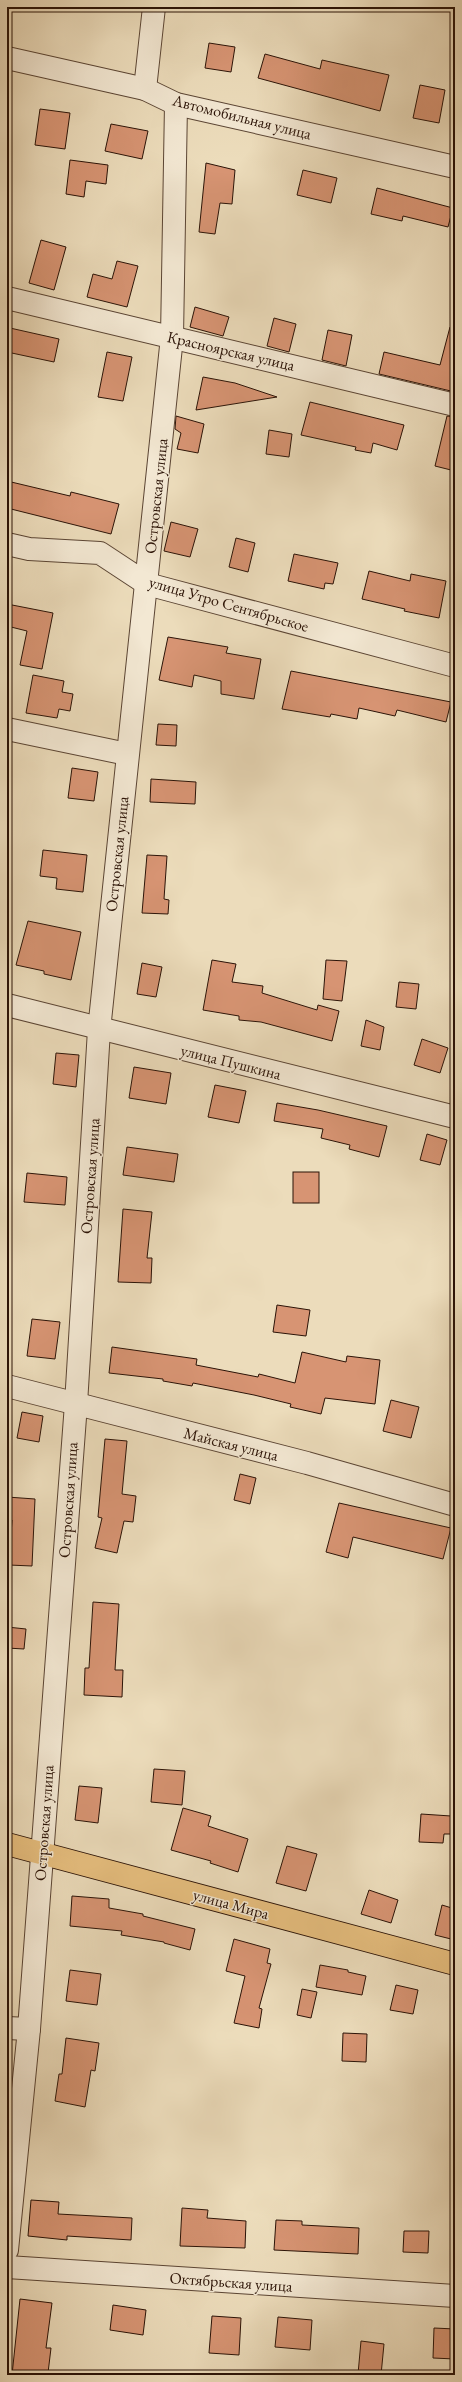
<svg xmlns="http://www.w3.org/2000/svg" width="462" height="2382" viewBox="0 0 462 2382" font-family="'EB Garamond',serif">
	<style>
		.building { fill: #d79473; stroke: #2b1307 }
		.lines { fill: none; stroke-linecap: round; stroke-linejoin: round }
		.minor-casing { stroke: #5b4534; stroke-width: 24 }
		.major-casing { stroke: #2b1307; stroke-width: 24 }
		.minor { stroke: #f3e8d3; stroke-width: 22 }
		.major { stroke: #e6be7e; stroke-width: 22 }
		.labels { text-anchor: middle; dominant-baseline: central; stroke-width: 3; stroke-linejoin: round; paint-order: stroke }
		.street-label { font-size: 16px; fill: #2b1307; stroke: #f3e8d3 }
	</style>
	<rect width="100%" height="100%" fill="#ecdcbb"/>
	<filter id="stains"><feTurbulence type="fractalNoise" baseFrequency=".005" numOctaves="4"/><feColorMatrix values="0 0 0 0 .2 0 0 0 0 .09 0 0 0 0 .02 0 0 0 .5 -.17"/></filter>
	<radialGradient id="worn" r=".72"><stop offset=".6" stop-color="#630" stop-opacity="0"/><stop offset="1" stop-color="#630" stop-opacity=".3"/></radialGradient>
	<g class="building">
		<path d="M209 43 235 47 231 72 205 68Z"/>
		<path d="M265 54 320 69 322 60 389 75 380 111 258 78Z"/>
		<path d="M420 85 445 90 439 123 413 118Z"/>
		<path d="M40 109 70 113 65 149 35 145Z"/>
		<path d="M111 124 148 131 142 159 105 151Z"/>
		<path d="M70 160 108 165 106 184 86 181 84 197 66 194Z"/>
		<path d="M206 163 235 170 232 204 220 203 215 234 199 232Z"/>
		<path d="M303 170 337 178 331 203 297 195Z"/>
		<path d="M377 188 453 208 448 227 403 216 402 221 371 214Z"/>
		<path d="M41 240 66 247 54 290 29 283Z"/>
		<path d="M117 261 138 266 127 307 87 297 93 274 112 279Z"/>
		<path d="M195 307 229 317 223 336 190 327Z"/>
		<path d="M274 318 296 324 289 352 267 346Z"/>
		<path d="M450 327H455V392L379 374 384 352 440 365Z"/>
		<path d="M10 328 59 339 54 362 7 352Z"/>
		<path d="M328 330 352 335 346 366 322 360Z"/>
		<path d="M107 352 132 357 123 401 98 397Z"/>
		<path d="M203 377 235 383 277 397 196 410Z"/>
		<path d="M310 402 404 425 397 450 373 443 371 453 355 450 356 447 301 435Z"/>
		<path d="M176 416 204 424 198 453 177 449 181 433 175 429Z"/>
		<path d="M447 416 455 417V471L435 466Z"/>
		<path d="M269 430 292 434 289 457 266 454Z"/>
		<path d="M7 481 70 496 71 492 119 504 111 534 7 508Z"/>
		<path d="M171 522 198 529 190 557 164 551Z"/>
		<path d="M236 538 255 543 248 572 229 567Z"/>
		<path d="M294 554 338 563 333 584 325 583 324 589 288 581Z"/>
		<path d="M369 571 410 581 411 574 446 581 439 618 404 611 405 609 362 599Z"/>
		<path d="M7 604 53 613 42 669 20 665 27 631 7 626Z"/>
		<path d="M168 637 228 647 226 653 261 659 254 699 221 694V681L194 675 192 687 159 680Z"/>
		<path d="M291 671 451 702 446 722 397 710 395 716 359 708 357 719 331 714 330 717 282 709Z"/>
		<path d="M33 675 64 681 62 692 73 694 70 711 59 709 57 718 26 713Z"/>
		<path d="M158 724 177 725 176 746 156 745Z"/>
		<path d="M72 768 98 772 94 801 68 798Z"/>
		<path d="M151 779 196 782 195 804 150 802Z"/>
		<path d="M43 850 87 855 83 892 56 889 57 878 40 876Z"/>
		<path d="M147 855 167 856 164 899 169 900 168 914 142 913Z"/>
		<path d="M28 921 81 932 71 980 44 974V971L16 965Z"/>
		<path d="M212 960 236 964 232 982 263 986 262 993 317 1010 318 1005 339 1011 332 1041 261 1022 239 1020V1016L203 1010Z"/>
		<path d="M326 960 347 961 342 1001 323 999Z"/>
		<path d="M142 963 162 967 156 997 137 994Z"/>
		<path d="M399 982 419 984 416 1009 396 1007Z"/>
		<path d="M366 1020 384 1027 380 1050 361 1046Z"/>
		<path d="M422 1039 448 1048 440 1073 414 1065Z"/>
		<path d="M56 1053 79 1055 76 1087 53 1084Z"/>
		<path d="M134 1067 171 1073 166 1104 129 1098Z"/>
		<path d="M215 1085 246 1091 239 1123 208 1117Z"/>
		<path d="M277 1103 318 1110 387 1126 379 1157 349 1149 350 1145 321 1138 323 1129 274 1121Z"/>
		<path d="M427 1134 447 1140 440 1165 420 1160Z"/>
		<path d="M127 1147 178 1154 174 1182 123 1175Z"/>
		<rect x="293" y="1172" width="26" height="31"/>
		<path d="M27 1173 67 1177 65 1205 24 1202Z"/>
		<path d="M123 1209 152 1212 147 1258H152L151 1283 118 1282Z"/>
		<path d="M277 1305 310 1310 306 1336 273 1332Z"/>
		<path d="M32 1319 60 1322 55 1359 27 1356Z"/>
		<path d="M112 1347 197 1359 196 1365 258 1377 259 1374 295 1383 302 1352 346 1362 347 1356 380 1360 375 1404 325 1398 321 1414 290 1407 291 1404 254 1395 193 1383 192 1386 163 1381V1379L109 1373Z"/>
		<path d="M391 1400 419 1407 411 1438 383 1431Z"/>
		<path d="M22 1412 43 1416 39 1442 17 1438Z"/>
		<path d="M105 1439 127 1441 122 1494 136 1496 133 1522 124 1521 117 1553 95 1548 102 1518 98 1517Z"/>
		<path d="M240 1474 256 1478 250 1504 234 1500Z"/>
		<path d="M7 1497 35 1499 32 1566 9 1565 12 1520H7Z"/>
		<path d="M339 1503 451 1528 443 1559 353 1537 348 1558 326 1552Z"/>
		<path d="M93 1602 119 1604 115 1670H123L122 1697 84 1695 85 1668H89Z"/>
		<path d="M7 1627 26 1629 24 1649 7 1648Z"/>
		<path d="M154 1769 185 1771 182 1805 151 1802Z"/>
		<path d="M79 1786 102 1788 98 1823 75 1820Z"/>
		<path d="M183 1808 211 1816 208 1826 248 1839 238 1872 210 1863 211 1861 171 1850Z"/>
		<path d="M421 1814 451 1816V1834H444L443 1843 419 1842Z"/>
		<path d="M287 1846 317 1854 306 1891 276 1883Z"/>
		<path d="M369 1890 398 1900 391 1923 361 1914Z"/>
		<path d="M72 1896 109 1899V1908L143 1914V1916L195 1929 190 1950 164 1943V1942L121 1935 122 1931 70 1926Z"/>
		<path d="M442 1905 455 1909V1940L435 1935Z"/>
		<path d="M234 1939 270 1949 267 1963 271 1964 259 2008 262 2009 259 2028 234 2023 245 1976 226 1971Z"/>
		<path d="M320 1965 348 1970V1972L366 1976 362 1995 316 1987Z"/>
		<path d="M70 1970 101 1974 97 2005 66 2001Z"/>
		<path d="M396 1985 418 1990 413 2014 390 2010Z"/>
		<path d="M302 1989 317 1992 311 2018 297 2015Z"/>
		<path d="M343 2033 367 2034 366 2062 342 2061Z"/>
		<path d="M66 2038 99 2043 95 2071 91 2070 85 2107 55 2101 59 2074H62Z"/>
		<path d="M31 2200 59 2202 58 2214 132 2218 131 2240 67 2236V2240L28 2236Z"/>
		<path d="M182 2208 208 2210 207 2218 246 2221 245 2248 180 2246Z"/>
		<path d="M276 2220 302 2221V2225L359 2228 358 2254 274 2250Z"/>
		<path d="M404 2231H429L428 2253 403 2252Z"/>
		<path d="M20 2299 52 2303 46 2348H51L48 2373 31 2372V2375H12Z"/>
		<path d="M113 2305 146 2310 143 2335 110 2330Z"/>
		<path d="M212 2316 241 2318 239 2355 209 2353Z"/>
		<path d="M278 2317 312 2320 310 2350 275 2347Z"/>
		<path d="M434 2328 455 2329V2359L433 2358Z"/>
		<path d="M361 2341 384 2344 381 2375 358 2374Z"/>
	</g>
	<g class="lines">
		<defs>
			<g id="minor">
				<path d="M7 58 145 89 176 104 455 167"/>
				<path d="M145 89 154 7"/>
				<path d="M7 298 455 405"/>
				<path d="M7 544 29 549 100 553 147 584 455 666"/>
				<path d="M7 729 127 754"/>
				<path d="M7 1005 455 1117"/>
				<path d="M7 1386 307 1463 455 1505"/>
				<path d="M7 2028 29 2029"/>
				<path d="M7 2250 29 2029 76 1404 99 1030 172 337 176 104"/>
				<path d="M7 2267 455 2296"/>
			</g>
			<path id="major" d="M7 1844 455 1964"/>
		</defs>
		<use href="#minor" class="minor-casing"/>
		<use href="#major" class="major-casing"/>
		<use href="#minor" class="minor"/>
		<use href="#major" class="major"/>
	</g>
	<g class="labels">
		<g class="street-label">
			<text transform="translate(242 117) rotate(14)">Автомобильная улица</text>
			<text transform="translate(231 351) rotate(13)">Красноярская улица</text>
			<text transform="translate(156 496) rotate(-84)">Островская улица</text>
			<text transform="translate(229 604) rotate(16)">улица Утро Сентябрьское</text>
			<text transform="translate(117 854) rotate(-84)">Островская улица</text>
			<text transform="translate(231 1062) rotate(14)">улица Пушкина</text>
			<text transform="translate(90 1176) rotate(-86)">Островская улица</text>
			<text transform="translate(231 1444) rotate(14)">Майская улица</text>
			<text transform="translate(68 1500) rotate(-86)">Островская улица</text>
			<text transform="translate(44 1823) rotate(-86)">Островская улица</text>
			<text transform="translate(231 1904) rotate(15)">улица Мира</text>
			<text transform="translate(231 2282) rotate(4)">Октябрьская улица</text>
		</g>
	</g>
	<rect width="462" height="2382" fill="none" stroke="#ecdcbb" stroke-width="24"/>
	<rect x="8" y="8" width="446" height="2366" fill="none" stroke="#2b1307" stroke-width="2"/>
	<rect x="12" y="12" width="438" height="2358" fill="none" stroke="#2b1307"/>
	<rect width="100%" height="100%" filter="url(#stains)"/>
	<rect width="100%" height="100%" fill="url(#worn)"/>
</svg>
